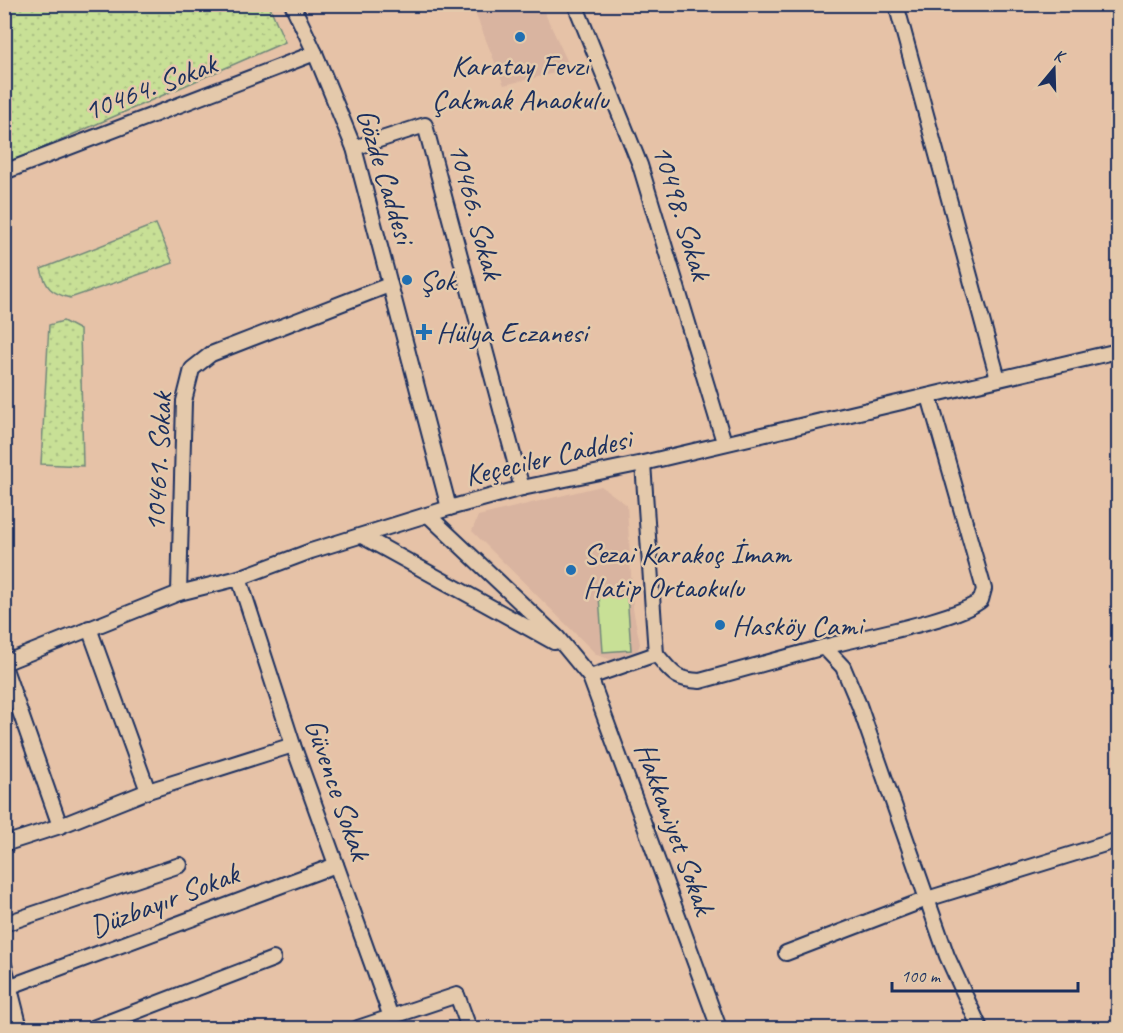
<svg xmlns="http://www.w3.org/2000/svg" width="1123" height="1033" viewBox="0 0 1123 1033" font-family="Caveat,sans-serif">
	<style>
		.built { fill: #d9b4a0 }
		.grass { fill: url(#grass-dots); stroke: #72887a; stroke-width: 1.5 }
		.garden { fill: #c8e096; stroke: #72887a; stroke-width: 1.5 }
		.lines { fill: none; stroke-linecap: round; stroke-linejoin: round }
		.minor-casing { stroke: #1b2f5e; stroke-width: 18 }
		.minor { stroke: #e4c9ab; stroke-width: 14 }
		.poi-dot { fill: #1f6fb2; stroke: #e4c9ab; stroke-width: 2 }
		.labels { text-anchor: middle; dominant-baseline: central; stroke-width: 5; stroke-linejoin: round; paint-order: stroke }
		.poi-label { font-size: 30px; fill: #1b2f5e; stroke: #e4c9ab; text-anchor: start }
		.street-label { font-size: 30px; fill: #1b2f5e; stroke: #e4c9ab }
	</style>
	<defs>
		<pattern id="grass-dots" width="8" height="8" patternUnits="userSpaceOnUse" patternTransform="scale(1.5)"><rect width="8" height="8" fill="#c8e096"/><path d="M2 2h.1M6 6h.1" fill="none" stroke="#abc084" stroke-width="1.8" stroke-linecap="round"/></pattern>
	</defs>
	<rect width="100%" height="100%" fill="#e6c2a7"/>
	<filter id="ink" filterUnits="userSpaceOnUse"><feTurbulence type="fractalNoise" baseFrequency=".0167" numOctaves="2"/><feDisplacementMap in="SourceGraphic" scale="12" xChannelSelector="R" yChannelSelector="G"/><feConvolveMatrix kernelMatrix="1 2 1 2 8 2 1 2 1" color-interpolation-filters="sRGB"/></filter>
	<g filter="url(#ink)">
		<g class="built">
			<path d="M472 5H541L571 69 504 85Z"/>
			<path d="M601 486 627 505 633 609 640 644 637 652 612 660 597 655 472 531 478 516Z"/>
		</g>
		<g class="grass">
			<path d="M5 4 269 5 285 42 5 164Z"/>
			<path d="M156 224 173 263 70 298C51 293 46 288 41 269Z"/>
			<path d="M63 321 80 330 83 466 41 464 49 325Z"/>
		</g>
		<path class="garden" d="M627 594 631 650 603 652 599 596Z"/>
		<g class="lines">
			<defs>
				<g id="minor">
					<path d="M292 4 315 53 354 148 449 508"/>
					<path d="M575 4 640 165 724 442"/>
					<path d="M896 4 998 379"/>
					<path d="M354 148 425 125 522 488"/>
					<path d="M4 172 315 53"/>
					<path d="M428 515 557 637 590 677 719 1028"/>
					<path d="M362 536 554 642"/>
					<path d="M239 578 293 745 391 1017"/>
					<path d="M179 593 184 401 192 369 211 354 389 285"/>
					<path d="M89 628 148 791"/>
					<path d="M824 647C857 638 960 619 981 600L984 589 929 396"/>
					<path d="M656 654C672 672 674 680 700 681L824 647 843 667 859 705 947 956 980 1028"/>
					<path d="M4 663 179 593 239 578 311 551 449 508 522 488 643 463 1118 351"/>
					<path d="M4 666 60 826"/>
					<path d="M590 677 656 654 643 463"/>
					<path d="M4 844 60 826 148 791 293 745"/>
					<path d="M4 924 180 865"/>
					<path d="M786 953 927 899 1118 840"/>
					<path d="M4 965 20 1028"/>
					<path d="M11 986 336 865"/>
					<path d="M93 1028 273 959"/>
					<path d="M358 1028 457 995 469 1028"/>
				</g>
			</defs>
			<use href="#minor" class="minor-casing"/>
			<use href="#minor" class="minor"/>
		</g>
	</g>
	<g class="poi-dot">
		<circle cx="520" cy="37" r="6"/>
		<circle cx="407" cy="280" r="6"/>
		<path d="M421 323h6v6h6v6h-6v6h-6v-6h-6v-6h6z"/>
		<circle cx="571" cy="570" r="6"/>
		<circle cx="720" cy="625" r="6"/>
	</g>
	<g class="labels">
		<g class="poi-label">
			<text x="520" y="65" text-anchor="middle">Karatay Fevzi<tspan x="520" dy="34">Çakmak Anaokulu</tspan></text>
			<text x="419" y="280">Şok</text>
			<text x="436" y="332">Hülya Eczanesi</text>
			<text x="583" y="553">Sezai Karakoç İmam<tspan x="583" dy="34">Hatip Ortaokulu</tspan></text>
			<text x="732" y="625">Hasköy Cami</text>
		</g>
		<g class="street-label">
			<text transform="translate(150 87) rotate(-21)">10464. Sokak</text>
			<text transform="translate(386 176) rotate(73)">Gözde Caddesi</text>
			<text transform="translate(476 211) rotate(75)">10466. Sokak</text>
			<text transform="translate(682 212) rotate(73)">10498. Sokak</text>
			<text transform="translate(548 457) rotate(-13)">Keçeciler Caddesi</text>
			<text transform="translate(158 462) rotate(-87)">10461. Sokak</text>
			<text transform="translate(338 789) rotate(71)">Güvence Sokak</text>
			<text transform="translate(675 828) rotate(70)">Hakkaniyet Sokak</text>
			<text transform="translate(164 900) rotate(-21)">Düzbayır Sokak</text>
		</g>
	</g>
	<rect width="1123" height="1033" fill="none" stroke="#e4c9ab" stroke-width="24"/>
	<rect x="12" y="12" width="1099" height="1009" fill="none" stroke="#1b2f5e" stroke-width="2" filter="url(#ink)"/>
	<g transform="translate(1054 69) rotate(19)" stroke="#e4c9ab" stroke-width="4.5" paint-order="stroke">
	<path d="M0-4.5L10 22L0 15L-10 22Z" fill="#1b2f5e"/>
	<text y="-9" font-size="16" font-weight="bold" text-anchor="middle" fill="#1b2f5e">K</text>
	</g>
	<path d="M892 982v9h186v-9" fill="none" stroke="#1b2f5e" stroke-width="3"/>
	<text x="901" y="982" font-size="18" fill="#1b2f5e" stroke="#e4c9ab" stroke-width="4.5" paint-order="stroke">100 m</text>
</svg>
